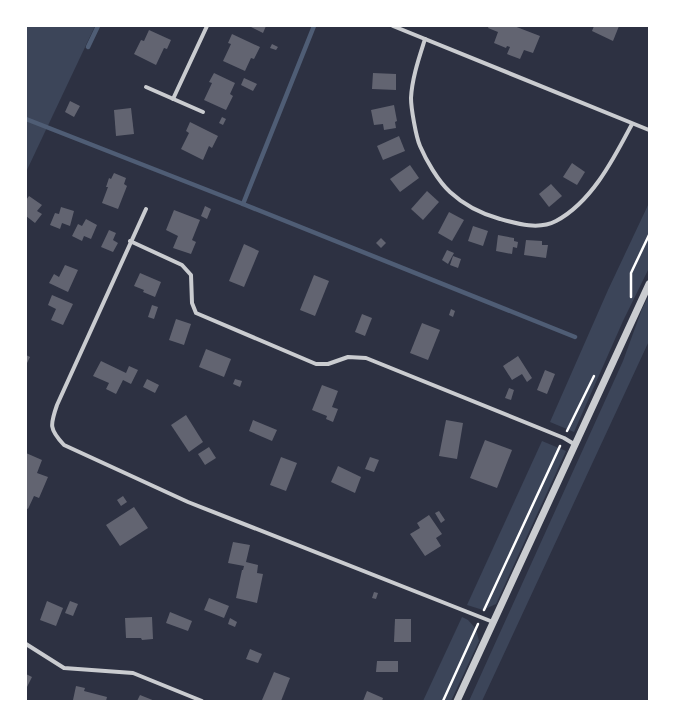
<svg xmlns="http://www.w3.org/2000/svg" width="675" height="727" viewBox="0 0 675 727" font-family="Rubik,sans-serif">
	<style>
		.green { fill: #3c4559 }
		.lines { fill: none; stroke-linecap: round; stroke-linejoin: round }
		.stream { stroke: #4f5d75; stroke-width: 4.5 }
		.building { fill: #626471 }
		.path { stroke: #fff; stroke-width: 2.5 }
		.minor { stroke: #caccd0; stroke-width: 4 }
		.tertiary { stroke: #caccd0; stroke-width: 7 }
	</style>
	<rect width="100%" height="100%" fill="#2d3142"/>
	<g class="green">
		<path d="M26 26H95L26 172Z"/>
		<path d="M649 203V268L623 321 574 432 550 422 608 290Z"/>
		<path d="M649 295V341L482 701H469L623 361 642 309Z"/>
		<path d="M542 441 566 451 496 604 483 610 467 605Z"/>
		<path d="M462 617 468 620 476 629 479 641 451 701H423Z"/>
	</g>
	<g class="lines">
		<g class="stream">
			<path d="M88 47 98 26"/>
			<path d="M26 119 243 204 575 337"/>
			<path d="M243 204 314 26"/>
		</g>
	</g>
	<g class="building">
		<path d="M249 26H266L263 33Z"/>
		<path d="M489 26H514L540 36 533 53 524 50 520 59 507 54 510 47 507 46 506 48 494 43 498 32 488 28Z"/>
		<path d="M594 26H619L613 41 592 31Z"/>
		<path d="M149 30 171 40 167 49 164 48 156 65 134 54 141 40 144 41Z"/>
		<path d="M232 34 260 47 254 59 251 58 245 71 223 61 231 44 228 43Z"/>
		<path d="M272 44 278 47 276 50 270 48Z"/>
		<path d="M214 73 235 83 230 94 233 96 226 110 204 100 212 83 209 82Z"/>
		<path d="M373 73 396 74V90L372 89Z"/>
		<path d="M244 78 257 84 253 91 241 85Z"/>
		<path d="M70 101 80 106 74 117 65 112Z"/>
		<path d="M394 105 397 121 395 122 396 128 384 130 383 124 374 125 371 110Z"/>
		<path d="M131 108 134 134 116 136 114 110Z"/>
		<path d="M222 117 226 119 223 125 219 123Z"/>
		<path d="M190 122 218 136 212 148 209 146 203 160 181 149 189 133 186 131Z"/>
		<path d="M399 136 405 151 383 160 377 146Z"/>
		<path d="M572 163 585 172 577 185 563 177Z"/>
		<path d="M410 165 419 178 400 192 390 179Z"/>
		<path d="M114 173 126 178 124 184 127 186 118 209 102 203 108 187H106L109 178 111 179Z"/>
		<path d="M551 184 562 196 549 207 539 194Z"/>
		<path d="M427 191 439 202 423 220 411 209Z"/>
		<path d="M29 196 42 205 37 211 42 214 35 223 26 216 27 211 26 210V200Z"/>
		<path d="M205 206 211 209 207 219 201 216Z"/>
		<path d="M61 207 74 211 70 226 62 223 60 229 50 225 55 213 59 214Z"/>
		<path d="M174 210 200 220 192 240 196 242 191 254 173 248 178 236 166 230Z"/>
		<path d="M449 212 464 220 452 241 438 233Z"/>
		<path d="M86 219 97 225 91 239 84 236 82 241 72 236 78 224 82 226Z"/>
		<path d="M473 226 488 231 483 246 468 241Z"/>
		<path d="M109 230 116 233 113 240 118 243 113 252 101 247Z"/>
		<path d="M498 235 514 238V241L518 242 517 248 513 247 512 254 496 251Z"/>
		<path d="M381 238 386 243 381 248 376 243Z"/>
		<path d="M526 240 542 241V245H548L546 258 524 255Z"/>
		<path d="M244 244 259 251 244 287 229 281Z"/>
		<path d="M447 250 454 253 448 264 442 260Z"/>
		<path d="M453 256 461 259 458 268 450 265Z"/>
		<path d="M65 265 78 270 68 292 49 283 54 274 59 277Z"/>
		<path d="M140 273 161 282 155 297 143 292 144 290 134 286Z"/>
		<path d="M314 275 329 281 315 316 300 310Z"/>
		<path d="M52 295 73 304 63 325 51 320 56 309 48 305Z"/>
		<path d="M152 305 158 307 154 319 148 317Z"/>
		<path d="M451 309 455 311 453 317 449 315Z"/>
		<path d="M362 314 372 318 365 336 355 332Z"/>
		<path d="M176 319 191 324 184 345 169 340Z"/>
		<path d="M422 323 440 330 428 360 410 353Z"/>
		<path d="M206 349 231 359 224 377 199 367Z"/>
		<path d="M26 355 30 357 26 365Z"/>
		<path d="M518 356 532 378 527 382 522 374 512 380 503 366Z"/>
		<path d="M101 361 126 373 129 366 138 370 131 384 123 380 116 394 106 389 109 383 93 376Z"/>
		<path d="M545 370 555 374 547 394 537 390Z"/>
		<path d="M147 379 159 385 155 393 143 387Z"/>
		<path d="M235 379 242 381 240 387 233 384Z"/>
		<path d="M322 385 338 391 332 407 338 409 333 422 326 419 327 416 312 410Z"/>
		<path d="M509 388 514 390 511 400 505 398Z"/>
		<path d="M186 415 203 442 189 452 171 425Z"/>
		<path d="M253 420 277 430 272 441 249 431Z"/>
		<path d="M446 420 463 423 457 459 439 456Z"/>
		<path d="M485 440 512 450 497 488 470 478Z"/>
		<path d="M209 447 216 458 205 465 198 454Z"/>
		<path d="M26 453 42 460 37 473 48 477 39 498 34 496 28 509 26 508Z"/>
		<path d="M281 457 297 463 286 491 270 485Z"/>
		<path d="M370 457 379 460 374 472 365 469Z"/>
		<path d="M338 466 361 477 355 493 331 482Z"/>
		<path d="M123 496 127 502 121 506 117 500Z"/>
		<path d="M134 507 148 528 120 546 106 525Z"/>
		<path d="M439 511 445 520 441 523 435 513Z"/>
		<path d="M429 515 442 534 436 538 441 546 425 556 410 534 420 528 417 523Z"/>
		<path d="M233 542 250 545 246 562 258 565 257 573 263 574 257 603 236 598 242 570H243L244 566 228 563Z"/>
		<path d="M374 592 378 593 376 599 372 598Z"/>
		<path d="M209 598 229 606 224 618 204 610Z"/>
		<path d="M47 601 63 608 56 626 40 620Z"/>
		<path d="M70 601 78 604 73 616 65 613Z"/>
		<path d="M170 612 192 621 188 631 166 623Z"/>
		<path d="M152 617 153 639 142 640 141 638H126L125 618Z"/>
		<path d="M230 618 237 622 235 627 228 624Z"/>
		<path d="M395 619H411V642H394Z"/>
		<path d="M250 649 262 654 258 663 246 659Z"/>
		<path d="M377 661H398V672H376Z"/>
		<path d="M274 672 290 678 281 701H265L262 700Z"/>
		<path d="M26 674 32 677 26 689Z"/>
		<path d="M76 686 85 688 84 691 107 697 106 701H78L73 700Z"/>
		<path d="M367 691 383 698 382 701H363Z"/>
		<path d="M140 695 155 701H137Z"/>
	</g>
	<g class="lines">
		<g class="path">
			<path d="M631 297V273L649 235"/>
			<path d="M567 431 594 376"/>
			<path d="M484 610 560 446"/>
			<path d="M443 701 478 624"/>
		</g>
		<g class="minor">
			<path d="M393 26 649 130"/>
			<path d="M425 39C419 58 412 78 411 98 411 108 416 137 420 146 426 160 438 181 450 192 464 205 482 214 500 219 518 224 539 230 556 221 592 202 614 158 632 124"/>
			<path d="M146 87 203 112"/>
			<path d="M173 99 207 26"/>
			<path d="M146 209 57 405C50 425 49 429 64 445L188 502 493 622"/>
			<path d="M130 241 182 265 191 275 192 303 196 313 316 364H328L348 357 366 358 564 438 574 444"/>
			<path d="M26 644 64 668 133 673 202 701"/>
		</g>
		<path class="tertiary" d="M457 701 649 284"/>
	</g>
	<rect width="675" height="727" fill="none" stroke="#ffffff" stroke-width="54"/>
</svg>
